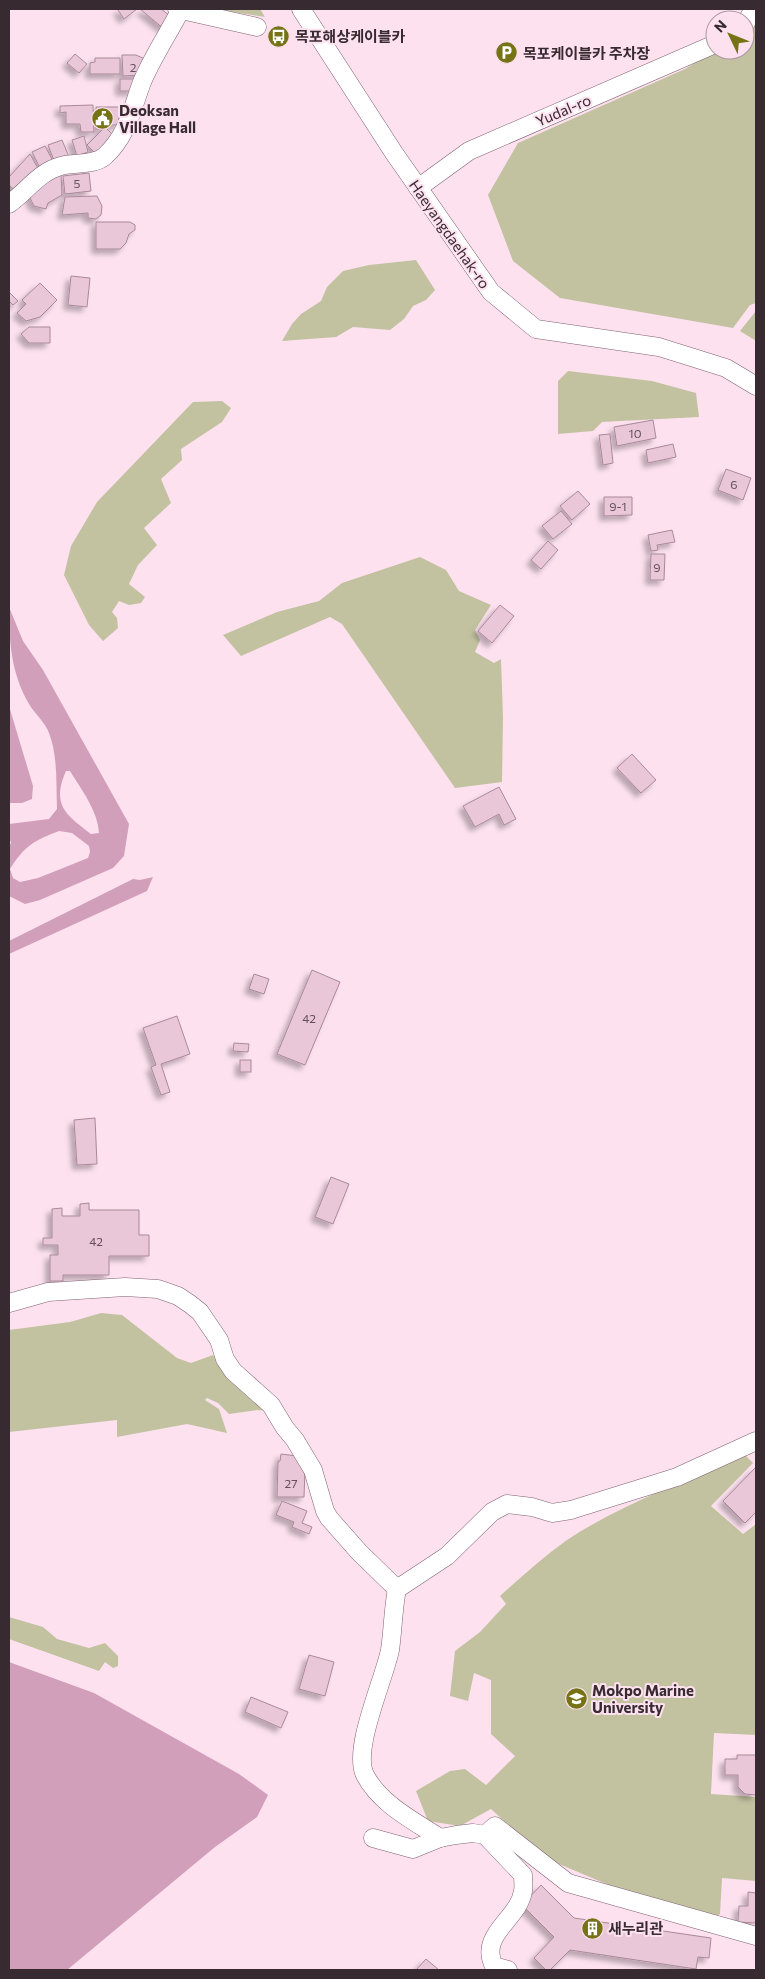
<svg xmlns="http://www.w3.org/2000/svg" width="765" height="1979" viewBox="0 0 765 1979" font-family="Commissioner,'Noto Sans KR',sans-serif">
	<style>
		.green { fill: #c2c2a1 }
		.water { fill: #d29fba; fill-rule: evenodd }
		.building { fill: #e9c7d8; stroke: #a98999; filter: url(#shadow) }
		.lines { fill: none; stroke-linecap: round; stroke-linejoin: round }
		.minor-casing { stroke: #7f6171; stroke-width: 19 }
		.minor { stroke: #fff; stroke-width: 18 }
		.labels { text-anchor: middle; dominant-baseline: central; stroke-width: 4; stroke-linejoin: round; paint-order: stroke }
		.number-label { font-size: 12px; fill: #64515b }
		.poi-label { font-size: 15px; font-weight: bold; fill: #372a31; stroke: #fde1ef; text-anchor: start }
		.street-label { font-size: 15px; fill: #372a31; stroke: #fde1ef }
	</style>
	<defs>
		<filter id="shadow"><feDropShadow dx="-4.5" dy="4.5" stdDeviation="2.5" flood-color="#0004"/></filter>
	</defs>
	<rect width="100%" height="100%" fill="#fde1ef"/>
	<g class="green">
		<path d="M213 9H260L265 17Z"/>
		<path d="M756 20V303L750 305 733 328 560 298 513 261 488 195 518 143 685 69 716 50H745V33Z"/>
		<path d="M416 260 435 290 426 300 413 306 404 319 390 330 353 327 336 337 282 341 292 324 301 314 321 301 327 287 343 271 369 265Z"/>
		<path d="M756 311V341L740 331Z"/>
		<path d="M568 371 652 381 696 393 699 417 602 422 593 431 558 434V381Z"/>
		<path d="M222 401 231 408 222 422 181 449 182 460 161 479 171 503 144 528 157 545 138 565 129 584 145 597 141 603 129 605 119 601 112 612 117 618 118 628 103 641 89 625 64 575 71 546 97 502 193 402Z"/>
		<path d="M420 557 446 570 459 591 491 605 475 630 480 640 475 652 494 663 501 659 503 717 502 782 455 788 342 624 330 617 241 656 223 635 277 612 319 601 342 583Z"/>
		<path d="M101 1313 122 1315 177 1358 191 1363 213 1355 223 1369 271 1411 257 1410 229 1414 218 1403 207 1398 205 1400 219 1409 227 1433 187 1424 117 1437V1420L9 1432V1330L70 1322Z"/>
		<path d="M745 1455 753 1463 711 1506 743 1534 756 1524V1735L714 1733 711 1794 756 1797V1881L722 1878 720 1914 715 1917 630 1894 545 1858 491 1809 460 1826 428 1821 416 1791 450 1771 465 1769 486 1785 515 1756 491 1734V1680L474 1673 468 1701 450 1696 455 1651 480 1632 506 1604 500 1596C521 1577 543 1557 567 1540 620 1505 687 1480 745 1455Z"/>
		<path d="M9 1617 43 1627 57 1639 89 1648 105 1643 118 1656V1666L113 1668 105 1662 99 1671 9 1639Z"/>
	</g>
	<g class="water">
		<path d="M9 607 23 641 43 670 129 824 124 856 113 868 40 900 25 904 9 896V848L11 842 9 839V824L49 819 57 809C56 784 58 756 49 733 45 722 35 714 29 704 11 673 9 641 9 607ZM66 771H70C81 789 98 811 99 833L91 834C66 815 51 805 66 771ZM59 831 72 833 89 846 90 852 88 858 38 878 20 882 13 878 10 869C24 846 35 840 59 831Z"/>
		<path d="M9 706 33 786 32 799 22 803H9Z"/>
		<path d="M153 877 147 891 9 954V941L133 879 140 880Z"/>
		<path d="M9 1662 94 1693 239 1774 268 1795 257 1817 215 1847 67 1970H9Z"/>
	</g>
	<g class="building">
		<path d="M119 9H137L124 19 118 10Z"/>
		<path d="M140 9H161L173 18 164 29Z"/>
		<path d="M75 54 87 64 79 73 67 63Z"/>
		<path d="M122 55H136L145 59 141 75 123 76Z"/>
		<path d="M95 58H120V74H90V63L95 62Z"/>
		<rect x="120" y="79" width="14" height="12"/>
		<path d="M93 105 94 132H81L80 124H66V112L60 113V106Z"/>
		<path d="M96 107H119V125H103L101 129H96Z"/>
		<path d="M105 127 115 137 97 155 87 145Z"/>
		<path d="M84 136 88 152 77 156 72 140Z"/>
		<path d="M62 140 69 157 55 163 48 145Z"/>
		<path d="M45 146 54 163 41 170 32 152Z"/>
		<path d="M30 154 40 172 19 194 9 185V177Z"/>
		<path d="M55 171 61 174 62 195 48 203 46 209 34 206 28 194Z"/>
		<path d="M89 173 91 191 65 194 63 176Z"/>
		<path d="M97 196 102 206 101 215 96 219 88 218V213L62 215 65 197Z"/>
		<path d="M96 222H130L135 225V230L129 234 126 243 120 249H96Z"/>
		<path d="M71 276 90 278 87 307 68 305Z"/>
		<path d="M40 283 57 300 40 317 26 321 17 313 26 304 22 300Z"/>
		<path d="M9 292 18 301 13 305 9 301Z"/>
		<path d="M29 327H50V343H29L21 334Z"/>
		<path d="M653 420 656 438 617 446 614 427Z"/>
		<path d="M610 434 613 463 603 465 599 435Z"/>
		<path d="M673 444 676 457 648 463 646 450Z"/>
		<path d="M726 469 751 478 743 500 718 490Z"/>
		<path d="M578 491 590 504 572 520 560 506Z"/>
		<path d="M604 497H632V515L604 516Z"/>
		<path d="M561 511 572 524 553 539 542 526Z"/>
		<path d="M672 530 675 542 657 545 658 550 651 551 648 535Z"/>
		<path d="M548 541 558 550 541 569 531 560Z"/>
		<path d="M651 554H665L664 580H650Z"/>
		<path d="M500 605 514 616 492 643 478 631Z"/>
		<path d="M632 754 656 780 641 793 617 768Z"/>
		<path d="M499 787 516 819 504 825 499 814 475 827 463 806Z"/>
		<path d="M312 970 340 982 305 1065 277 1054Z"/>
		<path d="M254 974 269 979 264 994 249 989Z"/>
		<path d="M177 1016 190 1054 161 1064 170 1092 161 1095 151 1067 156 1065 143 1028Z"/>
		<path d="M234 1043 249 1044 248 1052 233 1051Z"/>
		<rect x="240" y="1060" width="11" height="12"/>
		<path d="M95 1118 97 1164 77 1165 74 1120Z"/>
		<path d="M331 1177 349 1184 333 1224 315 1217Z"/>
		<path d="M89 1203V1210H139V1235H149V1256H109V1275H63V1281H50V1255H58V1245H43V1238H52V1209L62 1208V1216H80V1204Z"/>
		<path d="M281 1454 297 1456 305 1469 304 1497H277L278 1462 280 1461Z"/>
		<path d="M756 1467V1512L745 1523 723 1501Z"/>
		<path d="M282 1501 307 1511 302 1523 312 1527 309 1534 292 1527 294 1522 276 1515Z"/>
		<path d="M309 1655 334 1662 325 1696 299 1689Z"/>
		<path d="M251 1697 288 1712 281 1728 245 1712Z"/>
		<path d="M737 1755H756V1795L745 1794 738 1787V1775H725V1759H737Z"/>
		<path d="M541 1885 574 1918 711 1938 709 1958 698 1957 696 1969 570 1950 550 1970H546L534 1958 554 1937 522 1905Z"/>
		<path d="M748 1892 756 1893V1923L738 1922 739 1906H748Z"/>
		<path d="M426 1959 439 1970H416Z"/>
	</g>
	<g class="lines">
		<defs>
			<g id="minor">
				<path d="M177 9 257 27"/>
				<path d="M301 9 394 153 491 292 536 329 659 347 726 368 756 386"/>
				<path d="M745 24 754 9"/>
				<path d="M418 188 469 151 715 44"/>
				<path d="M9 204C26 192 40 171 61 166 74 162 94 166 105 156 127 136 132 109 142 82 152 58 168 34 180 11"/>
				<path d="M9 1303 48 1292 125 1287 158 1289 178 1296 190 1304 200 1312 219 1340 225 1359 233 1371 271 1405 285 1428 295 1440 313 1470 325 1511 329 1518 359 1552 397 1589"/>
				<path d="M397 1589 447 1556 492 1512 507 1504 532 1507 552 1513 571 1510 677 1477 756 1441"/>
				<path d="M397 1589C393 1609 393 1630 390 1650 384 1680 352 1749 365 1775 380 1804 414 1821 440 1838"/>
				<path d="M485 1835 495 1826 568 1883 756 1936"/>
				<path d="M373 1838 413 1849 440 1838 456 1835 473 1833 485 1835 523 1875C523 1880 524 1886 523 1891 519 1919 478 1935 494 1966L508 1970"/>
			</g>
		</defs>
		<use href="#minor" class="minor-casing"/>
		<use href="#minor" class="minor"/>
	</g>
	<defs>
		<symbol id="bus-disc" viewBox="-11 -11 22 22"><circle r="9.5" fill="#767316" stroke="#fde1ef"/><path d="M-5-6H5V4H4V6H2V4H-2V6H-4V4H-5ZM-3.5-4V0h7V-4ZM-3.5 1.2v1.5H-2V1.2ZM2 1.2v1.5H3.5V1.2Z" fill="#fff"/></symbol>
		<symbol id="parking-disc" viewBox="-11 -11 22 22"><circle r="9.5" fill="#767316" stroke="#fde1ef"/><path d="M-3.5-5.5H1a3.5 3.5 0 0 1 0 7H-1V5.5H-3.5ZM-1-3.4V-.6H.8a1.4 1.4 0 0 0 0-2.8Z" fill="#fff"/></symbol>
		<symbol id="civic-disc" viewBox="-11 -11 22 22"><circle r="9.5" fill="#767316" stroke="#fde1ef"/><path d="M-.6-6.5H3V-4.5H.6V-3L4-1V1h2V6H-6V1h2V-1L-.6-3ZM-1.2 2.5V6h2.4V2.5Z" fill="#fff"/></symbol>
		<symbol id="university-disc" viewBox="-11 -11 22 22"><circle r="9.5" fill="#767316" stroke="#fde1ef"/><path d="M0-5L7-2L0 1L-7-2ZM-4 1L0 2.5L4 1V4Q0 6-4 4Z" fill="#fff"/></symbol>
		<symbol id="building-disc" viewBox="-11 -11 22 22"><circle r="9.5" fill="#767316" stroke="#fde1ef"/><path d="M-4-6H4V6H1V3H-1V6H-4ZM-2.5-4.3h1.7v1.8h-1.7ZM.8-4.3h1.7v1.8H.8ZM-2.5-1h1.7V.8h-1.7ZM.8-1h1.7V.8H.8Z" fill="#fff"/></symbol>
	</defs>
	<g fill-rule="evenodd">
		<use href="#bus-disc" x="266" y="24" width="25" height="25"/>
		<use href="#parking-disc" x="494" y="40" width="25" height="25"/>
		<use href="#civic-disc" x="90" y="106" width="25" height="25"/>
		<use href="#university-disc" x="564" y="1686" width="25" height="25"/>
		<use href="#building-disc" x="580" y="1916" width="25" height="25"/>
	</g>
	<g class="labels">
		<g class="number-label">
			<text x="133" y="67">2</text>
			<text x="77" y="183">5</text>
			<text x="635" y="433">10</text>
			<text x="734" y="484">6</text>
			<text x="618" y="506">9-1</text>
			<text x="657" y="567">9</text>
			<text x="309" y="1018">42</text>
			<text x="96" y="1241">42</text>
			<text x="291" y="1483">27</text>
		</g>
		<g class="poi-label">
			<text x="295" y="36">목포해상케이블카</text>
			<text x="523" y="53">목포케이블카 주차장</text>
			<text x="119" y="110">Deoksan<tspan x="119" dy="17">Village Hall</tspan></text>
			<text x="592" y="1690">Mokpo Marine<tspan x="592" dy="17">University</tspan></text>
			<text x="608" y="1928">새누리관</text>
		</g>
		<g class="street-label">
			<text transform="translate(563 110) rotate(-23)">Yudal-ro</text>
			<text transform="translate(450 234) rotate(55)">Haeyangdaehak-ro</text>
		</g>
	</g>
	<rect width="765" height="1979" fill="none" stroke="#372a31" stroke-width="20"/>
	<g transform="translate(730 35) rotate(313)"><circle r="24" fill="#fde1ef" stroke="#ae98a3"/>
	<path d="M0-4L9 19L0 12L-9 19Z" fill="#767316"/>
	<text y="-8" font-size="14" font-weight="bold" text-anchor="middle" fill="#372a31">N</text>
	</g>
</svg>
